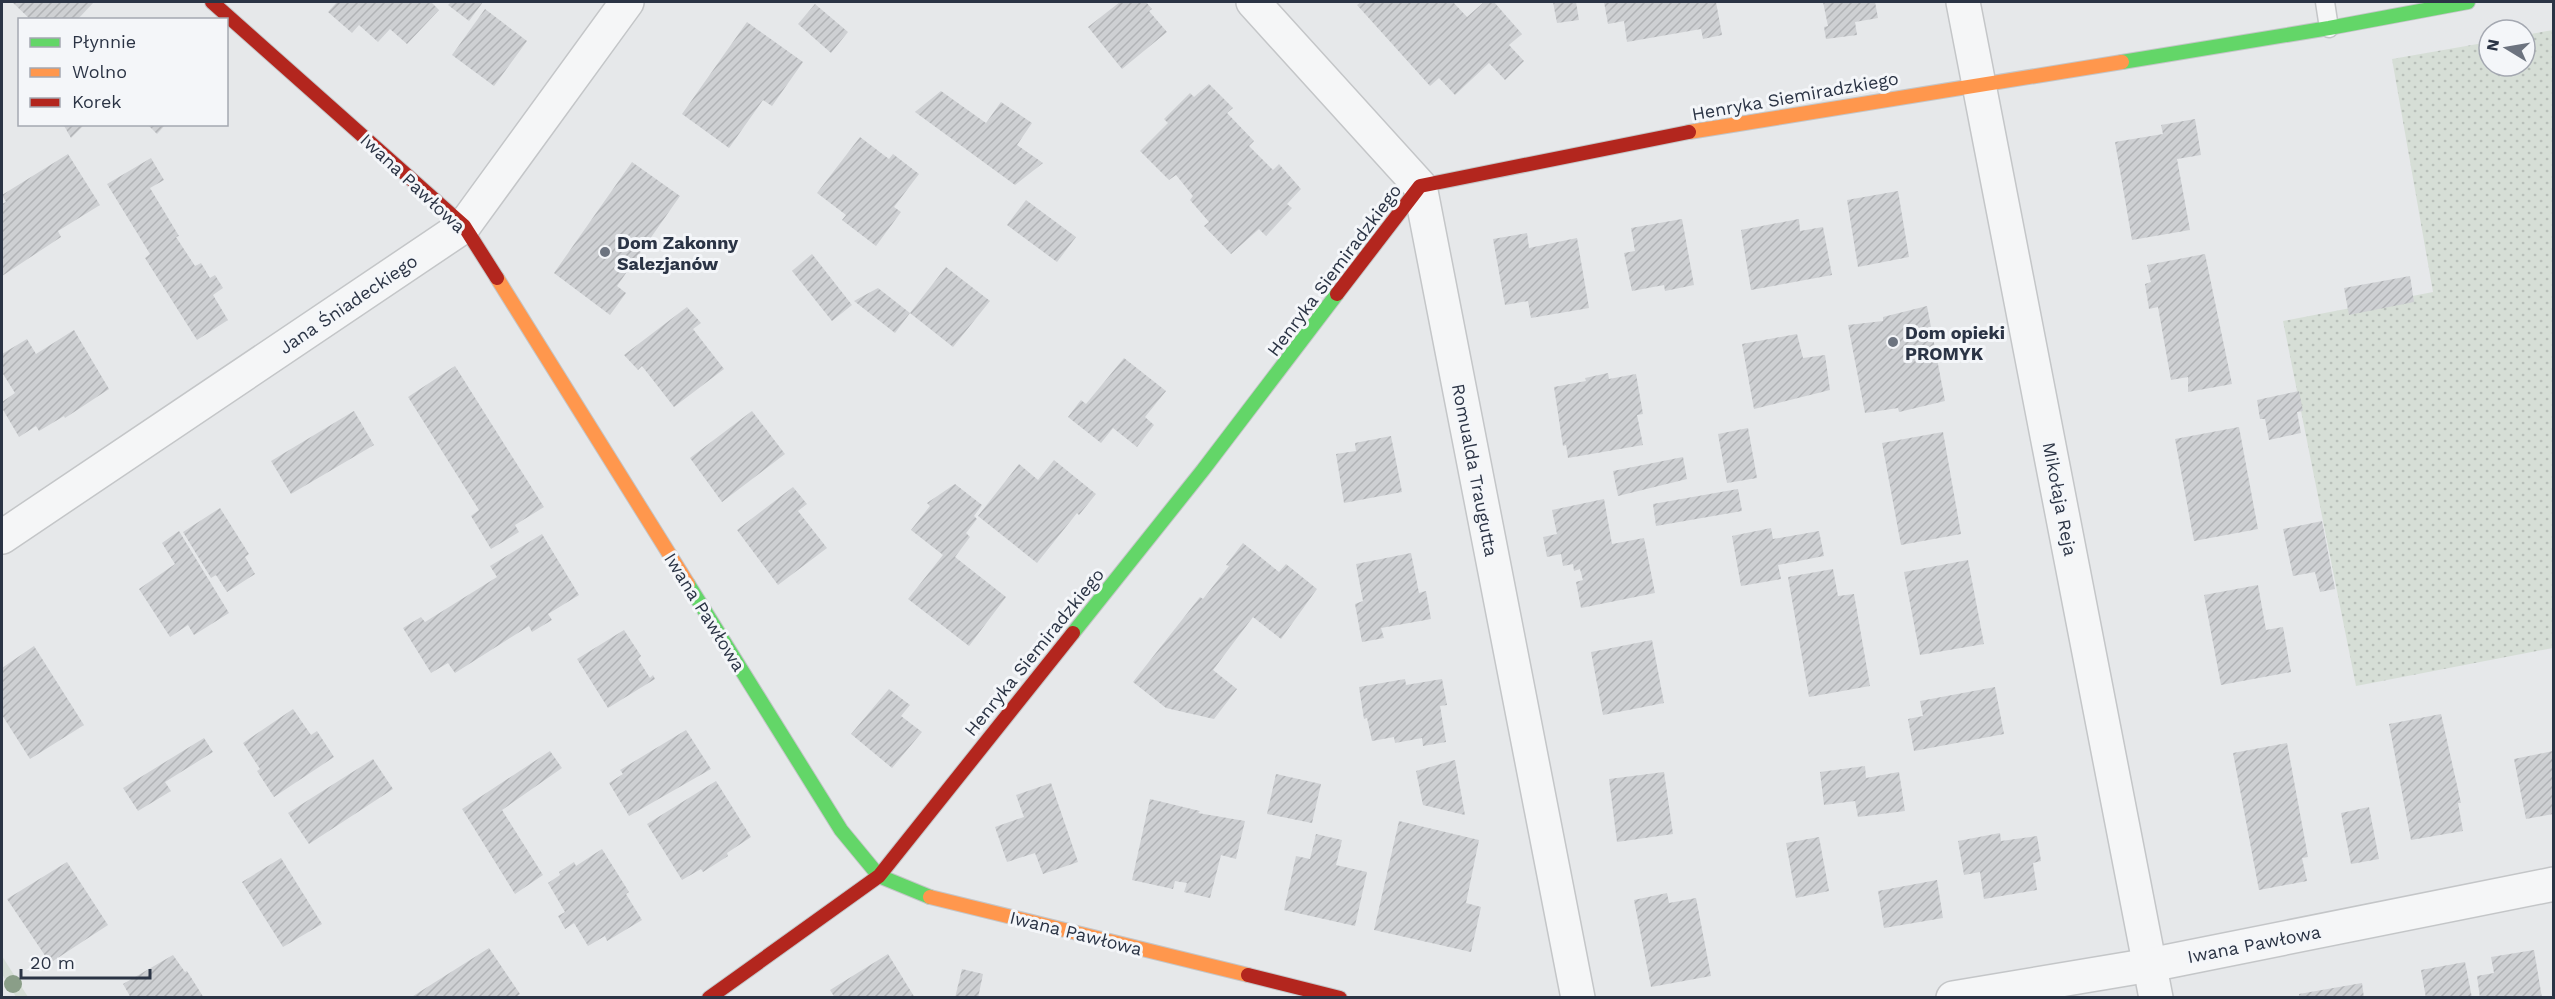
<svg xmlns="http://www.w3.org/2000/svg" width="2555" height="999" viewBox="0 0 2555 999" font-family="'Work Sans',sans-serif">
	<style>
		.grass { fill: #d6ded6 }
		.park { fill: url(#park-dots) }
		.building { fill: url(#building-hatch) }
		.lines { fill: none; stroke-linecap: round; stroke-linejoin: round }
		.lane-casing { stroke: #c4c6c8; stroke-width: 21 }
		.street-casing { stroke: #c4c6c8; stroke-width: 36 }
		.fast-casing { stroke: #c4c6c8; stroke-width: 16 }
		.slow-casing { stroke: #c4c6c8; stroke-width: 16 }
		.jam-casing { stroke: #c4c6c8; stroke-width: 16 }
		.lane { stroke: #f5f6f7; stroke-width: 18 }
		.street { stroke: #f5f6f7; stroke-width: 33 }
		.fast { stroke: #63d668; stroke-width: 14 }
		.slow { stroke: #ff974d; stroke-width: 14 }
		.jam { stroke: #b3261e; stroke-width: 14 }
		.tree { fill: #8a9e88 }
		.poi-dot { fill: #6c737f; stroke: #f4f6f9; stroke-width: 2 }
		.labels { text-anchor: middle; dominant-baseline: central; stroke-width: 6; stroke-linejoin: round; paint-order: stroke }
		.street-label { font-size: 18px; fill: #2b3445; stroke: #f4f6f9 }
		.poi-label { font-size: 18px; font-weight: bold; fill: #2b3445; stroke: #f4f6f9; text-anchor: start }
	</style>
	<defs>
		<pattern id="park-dots" width="8" height="8" patternUnits="userSpaceOnUse" patternTransform="scale(1.5)"><rect width="8" height="8" fill="#d6ded6"/><path d="M2 2h.1M6 6h.1" fill="none" stroke="#b8bfb9" stroke-width="1.8" stroke-linecap="round"/></pattern>
		<pattern id="building-hatch" width="6" height="6" patternUnits="userSpaceOnUse" patternTransform="scale(1.5)"><rect width="6" height="6" fill="#ced0d3"/><path d="M-1 1l2-2M0 6l6-6M5 7l2-2" fill="none" stroke="#b1b3b6"/></pattern>
	</defs>
	<rect width="100%" height="100%" fill="#e6e8ea"/>
	<path class="grass" d="M2 956 28 997H16L2 974Z"/>
	<path class="park" d="M2553 30V648L2356 686 2283 321 2433 292 2392 59 2489 42V66H2525V35Z"/>
	<g class="building">
		<path d="M12 2H94L77 20H31Z"/>
		<path d="M337 2H431L439 10 407 44 390 29 378 42 359 25 352 33 328 12Z"/>
		<path d="M451 2H483L469 21 448 5Z"/>
		<path d="M1120 2H1146L1152 9 1149 11 1167 32 1122 69 1088 27Z"/>
		<path d="M1361 2H1453L1467 17 1484 2H1494L1522 34 1509 45 1524 61 1505 80 1489 63 1455 95 1439 78 1430 86 1357 5Z"/>
		<path d="M1553 2H1576L1579 20 1557 23Z"/>
		<path d="M1604 2H1716L1722 35 1703 39 1701 29 1627 42 1624 21 1608 24Z"/>
		<path d="M1823 2H1875L1878 18 1855 22 1857 35 1826 39 1824 27 1828 26Z"/>
		<path d="M815 4 848 32 831 53 798 24Z"/>
		<path d="M485 9 527 41 494 86 452 55Z"/>
		<path d="M747 22 803 62 772 106 763 100 729 148 682 114Z"/>
		<path d="M1209 84 1233 108 1227 113 1254 141 1249 146 1273 170 1279 164 1301 189 1287 204 1292 208 1266 236 1259 229 1231 254 1204 226 1209 222 1190 200 1193 196 1176 175 1169 180 1140 151 1168 123 1164 119 1190 93 1194 97Z"/>
		<path d="M941 91 986 123 1001 102 1032 123 1017 145 1043 163 1015 185 915 112Z"/>
		<path d="M2195 119 2201 155 2177 159 2190 230 2132 240 2115 142 2163 134 2161 125Z"/>
		<path d="M63 124H85L71 138Z"/>
		<path d="M147 124H166L157 134Z"/>
		<path d="M860 137 889 159 893 154 919 174 894 207 901 212 876 246 842 220 846 215 817 193Z"/>
		<path d="M68 154 100 205 58 231 61 237 2 276V204L6 202 2 195Z"/>
		<path d="M151 158 164 180 150 188 179 236 176 237 195 266 201 263 210 278 215 275 223 288 213 295 228 320 197 340 145 258 150 254 107 184Z"/>
		<path d="M632 162 680 196 617 286 626 293 610 315 554 273Z"/>
		<path d="M1898 191 1909 257 1858 267 1847 200Z"/>
		<path d="M1026 200 1076 237 1057 262 1007 225Z"/>
		<path d="M1682 219 1694 285 1665 291 1664 285 1632 291 1624 253 1635 251 1631 228Z"/>
		<path d="M1799 219 1800 231 1823 227 1832 275 1751 290 1741 230Z"/>
		<path d="M1527 233 1529 248 1577 238 1589 308 1531 318 1528 301 1505 305 1493 239Z"/>
		<path d="M812 254 852 305 832 321 792 271Z"/>
		<path d="M2205 254 2232 384 2188 392V377L2171 380 2158 307 2149 309 2145 284 2151 282 2147 265Z"/>
		<path d="M946 267 990 301 953 347 910 313Z"/>
		<path d="M2410 276 2414 302 2349 315 2344 288Z"/>
		<path d="M878 288 910 313 895 333 854 301Z"/>
		<path d="M1927 306 1945 401 1899 412 1898 408 1865 413 1848 325 1883 321V317Z"/>
		<path d="M687 307 701 323 693 329 724 369 674 407 642 366 638 370 624 355Z"/>
		<path d="M74 330 109 389 65 418 64 416 39 431 36 426 19 437 2 408V402L15 393 3 374 2 376V354L27 339 36 354Z"/>
		<path d="M1797 334 1803 358 1825 355 1830 390 1754 409 1742 344Z"/>
		<path d="M1124 358 1166 391 1145 417 1154 425 1137 447 1113 428 1101 443 1068 417 1081 400 1086 404Z"/>
		<path d="M455 366 544 507 515 525 519 532 491 549 471 516 479 510 408 397Z"/>
		<path d="M1608 373 1609 379 1636 374 1643 414 1637 415 1643 445 1568 458 1566 445 1563 446 1554 387 1586 381 1585 378Z"/>
		<path d="M2299 391 2303 411 2297 412 2301 433 2269 440 2265 419H2260L2257 400Z"/>
		<path d="M354 411 374 445 291 494 271 461Z"/>
		<path d="M752 411 785 454 722 502 690 458Z"/>
		<path d="M2239 427 2258 529 2194 541 2175 439Z"/>
		<path d="M1748 428 1757 478 1727 483 1718 434Z"/>
		<path d="M1943 432 1961 534 1901 545 1882 443Z"/>
		<path d="M1391 436 1402 492 1344 503 1336 454 1356 451 1355 443Z"/>
		<path d="M1683 457 1687 479 1618 496 1613 471Z"/>
		<path d="M1054 460 1096 494 1079 515 1077 513 1037 563 978 516 1019 464 1038 480Z"/>
		<path d="M955 484 982 505 974 516 977 519 966 533 970 537 955 557 1006 597 969 646 908 599 943 555 911 530 930 506 927 503Z"/>
		<path d="M793 487 807 504 798 511 827 548 778 585 737 530Z"/>
		<path d="M1738 489 1742 511 1656 526 1653 504Z"/>
		<path d="M1604 499 1612 544 1644 538 1655 593 1581 608 1576 582 1583 580 1580 569 1574 571 1573 564 1563 566 1561 554 1547 557 1543 537 1557 534 1552 510Z"/>
		<path d="M220 508 249 554 245 557 255 574 227 592 216 575 211 578 183 532Z"/>
		<path d="M2322 521 2335 589 2320 592 2315 572 2293 576 2283 529Z"/>
		<path d="M1771 528 1773 539 1819 531 1824 556 1778 565 1781 579 1741 586 1732 536Z"/>
		<path d="M179 531 229 613 194 635 188 625 170 637 139 589 175 564 162 543Z"/>
		<path d="M542 534 579 595 548 614 552 620 532 632 529 626 455 673 448 663 431 673 403 628 421 617 425 622 497 577 490 566Z"/>
		<path d="M1243 543 1279 572 1286 564 1317 589 1281 639 1253 617 1213 670 1237 689 1214 719 1166 708 1133 682 1200 597 1203 599 1229 566 1226 565Z"/>
		<path d="M1411 553 1419 593 1426 591 1431 619 1381 628 1384 638 1362 642 1355 604 1363 601 1356 564Z"/>
		<path d="M1968 560 1984 644 1920 655 1904 572Z"/>
		<path d="M1833 569 1838 596 1854 594 1870 686 1809 697 1788 577Z"/>
		<path d="M2258 585 2266 630 2283 627 2291 672 2221 685 2204 595Z"/>
		<path d="M624 630 641 656 638 659 650 678 653 675 655 679 608 708 577 659Z"/>
		<path d="M1652 640 1664 703 1603 715 1591 652Z"/>
		<path d="M34 646 84 725 30 759 2 715V668Z"/>
		<path d="M1405 679 1406 685 1442 679 1447 705 1440 706 1446 742 1423 746 1422 738 1395 743 1394 737 1372 741 1367 718 1364 719 1359 687Z"/>
		<path d="M1995 687 2004 734 1914 751 1908 719 1923 716 1920 701Z"/>
		<path d="M889 689 910 705 901 716 922 732 892 768 851 734Z"/>
		<path d="M293 709 311 735 317 731 334 757 274 797 257 771 260 769 243 743Z"/>
		<path d="M2441 714 2461 803H2458L2463 831 2411 840 2389 724Z"/>
		<path d="M686 730 711 769 629 816 609 783 623 774 620 770Z"/>
		<path d="M204 738 213 752 165 782 171 791 138 811 123 788Z"/>
		<path d="M2287 743 2308 857 2302 858 2307 881 2259 890 2233 753Z"/>
		<path d="M550 751 562 768 502 810 543 875 515 894 462 809Z"/>
		<path d="M2553 751V814L2526 819 2514 759Z"/>
		<path d="M373 759 393 789 309 844 288 813Z"/>
		<path d="M1455 760 1465 815 1423 805 1416 771Z"/>
		<path d="M1865 766 1866 778 1899 772 1905 811 1858 817 1855 801 1824 805 1820 772Z"/>
		<path d="M1664 772 1673 834 1617 842 1609 779Z"/>
		<path d="M1276 774 1321 784 1312 823 1267 814Z"/>
		<path d="M716 781 751 837 727 853 728 856 703 872 701 869 682 880 647 824Z"/>
		<path d="M1051 783 1078 862 1043 874 1035 853 1007 862 995 827 1024 817 1016 795Z"/>
		<path d="M1150 799 1200 811 1198 813 1245 821 1236 859 1221 855 1210 898 1184 892 1187 883 1175 881 1173 889 1132 880Z"/>
		<path d="M2369 807 2379 859 2351 864 2341 813Z"/>
		<path d="M1399 821 1479 840 1466 903 1481 907 1471 952 1374 930Z"/>
		<path d="M2000 833 2001 841 2037 836 2041 861 2033 863 2037 890 1984 899 1980 872 1964 875 1958 841Z"/>
		<path d="M1316 834 1342 840 1336 865 1367 872 1355 926 1284 910 1296 856 1310 859Z"/>
		<path d="M1819 837 1829 891 1796 898 1786 843Z"/>
		<path d="M602 849 629 892 626 894 642 920 607 941 605 936 588 946 574 923 565 929 558 916 565 912 548 883 560 875 559 872 574 862 576 866Z"/>
		<path d="M281 858 322 924 283 947 242 882Z"/>
		<path d="M67 862 108 925 50 963 7 899Z"/>
		<path d="M1937 880 1943 918 1884 928 1878 891Z"/>
		<path d="M1667 893 1669 903 1696 898 1711 976 1651 987 1634 900Z"/>
		<path d="M489 948 520 994 515 998H410Z"/>
		<path d="M2534 950 2542 998H2480L2477 976 2494 973 2491 957Z"/>
		<path d="M888 954 915 998H835L830 990Z"/>
		<path d="M173 955 185 972 187 971 204 998H131L123 984Z"/>
		<path d="M2465 962 2472 998H2426L2421 970Z"/>
		<path d="M962 969 983 974 978 998H955Z"/>
		<path d="M2362 983 2364 998H2300L2299 994Z"/>
	</g>
	<g class="lines">
		<defs>
			<path id="lane" d="M2325 2 2329 28"/>
			<g id="street">
				<path d="M1253 2 1420 186 1578 998"/>
				<path d="M1963 2 2156 998"/>
				<path d="M2 537 464 226 627 2"/>
				<path d="M1953 998 2150 965 2554 884"/>
			</g>
			<g id="fast">
				<path d="M2122 62 2329 28 2468 2"/>
				<path d="M688 584 841 830 879 876 930 897"/>
				<path d="M1073 633 1203 470 1337 294"/>
			</g>
			<g id="slow">
				<path d="M1689 132 2122 62"/>
				<path d="M497 278 688 584"/>
				<path d="M930 897 1248 975"/>
			</g>
			<g id="jam">
				<path d="M212 2 464 226 497 278"/>
				<path d="M1337 294 1420 186 1689 132"/>
				<path d="M1248 975 1340 998"/>
				<path d="M709 998 879 876 1073 633"/>
			</g>
		</defs>
		<use href="#lane" class="lane-casing"/>
		<use href="#street" class="street-casing"/>
		<use href="#fast" class="fast-casing"/>
		<use href="#slow" class="slow-casing"/>
		<use href="#jam" class="jam-casing"/>
		<use href="#lane" class="lane"/>
		<use href="#street" class="street"/>
		<use href="#fast" class="fast"/>
		<use href="#slow" class="slow"/>
		<use href="#jam" class="jam"/>
	</g>
	<circle class="tree" cx="13" cy="984" r="9"/>
	<g class="poi-dot">
		<circle cx="605" cy="252" r="6"/>
		<circle cx="1893" cy="342" r="6"/>
	</g>
	<g class="labels">
		<g class="street-label">
			<text transform="translate(1795 96) rotate(-10)">Henryka Siemiradzkiego</text>
			<text transform="translate(413 183) rotate(43)">Iwana Pawłowa</text>
			<text transform="translate(1334 270) rotate(-53)">Henryka Siemiradzkiego</text>
			<text transform="translate(348 304) rotate(-34)">Jana Śniadeckiego</text>
			<text transform="translate(1475 470) rotate(79)">Romualda Traugutta</text>
			<text transform="translate(2060 499) rotate(79)">Mikołaja Reja</text>
			<text transform="translate(705 612) rotate(58)">Iwana Pawłowa</text>
			<text transform="translate(1034 652) rotate(-51)">Henryka Siemiradzkiego</text>
			<text transform="translate(1076 933) rotate(14)">Iwana Pawłowa</text>
			<text transform="translate(2254 944) rotate(-11)">Iwana Pawłowa</text>
		</g>
		<g class="poi-label">
			<text x="617" y="242">Dom Zakonny<tspan x="617" dy="21">Salezjanów</tspan></text>
			<text x="1905" y="332">Dom opieki<tspan x="1905" dy="21">PROMYK</tspan></text>
		</g>
	</g>
	<rect width="2555" height="999" fill="none" stroke="#2b3445" stroke-width="6"/>
	<rect x="18" y="18" width="210" height="108" fill="#f4f6f9" stroke="#a4a8b1" stroke-width="1.5"/>
	<rect x="30" y="38" width="30" height="9" fill="#63d668" stroke="#a4a8b1" stroke-width="1.5"/>
	<text x="72" y="48" font-size="18" fill="#2b3445">Płynnie</text>
	<rect x="30" y="68" width="30" height="9" fill="#ff974d" stroke="#a4a8b1" stroke-width="1.5"/>
	<text x="72" y="78" font-size="18" fill="#2b3445">Wolno</text>
	<rect x="30" y="98" width="30" height="9" fill="#b3261e" stroke="#a4a8b1" stroke-width="1.5"/>
	<text x="72" y="108" font-size="18" fill="#2b3445">Korek</text>
	<g transform="translate(2507 48) rotate(281)"><circle r="28" fill="#f4f6f9" stroke="#a4a8b1" stroke-width="1.5"/>
	<path d="M0-4.5L10 22L0 15L-10 22Z" fill="#6c737f"/>
	<text y="-9" font-size="16" font-weight="bold" text-anchor="middle" fill="#2b3445">N</text>
	</g>
	<path d="M21 969v9h129v-9" fill="none" stroke="#2b3445" stroke-width="3"/>
	<text x="30" y="969" font-size="18" fill="#2b3445" stroke="#f4f6f9" stroke-width="4.5" paint-order="stroke">20 m</text>
</svg>
